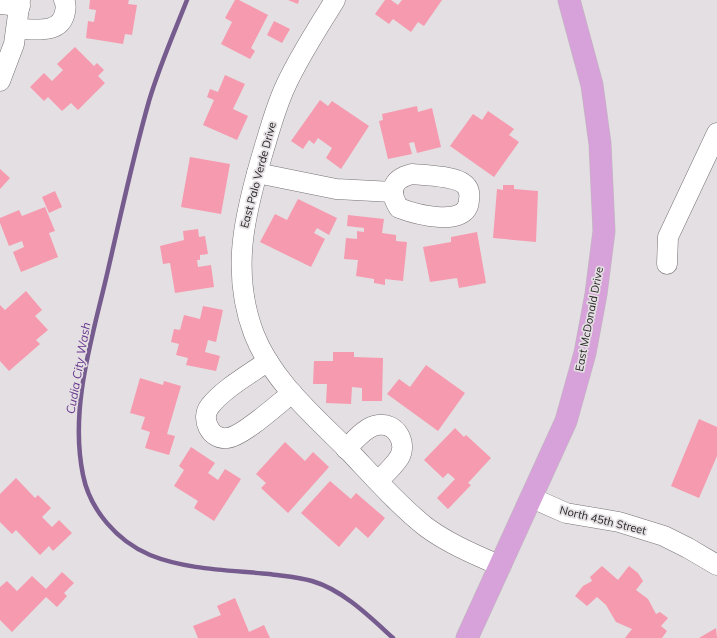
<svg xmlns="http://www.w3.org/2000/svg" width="717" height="638" viewBox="0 0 717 638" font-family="Mulish,sans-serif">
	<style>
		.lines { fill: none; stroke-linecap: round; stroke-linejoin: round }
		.stream { stroke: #765b8e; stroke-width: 4.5 }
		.building { fill: #f69aaf }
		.minor-casing { stroke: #777275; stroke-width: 21 }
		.major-casing { stroke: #bebdbd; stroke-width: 23 }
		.minor { stroke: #fff; stroke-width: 20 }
		.major { stroke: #d7a1d9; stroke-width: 22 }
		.labels { text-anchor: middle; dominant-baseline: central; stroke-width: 3.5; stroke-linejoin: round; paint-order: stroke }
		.street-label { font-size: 11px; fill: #252324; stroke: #e4dfe2 }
		.water-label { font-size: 12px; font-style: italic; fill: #67368e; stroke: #e4dfe2 }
	</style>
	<rect width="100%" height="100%" fill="#e4dfe2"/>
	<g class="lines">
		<path class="stream" d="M187 0C174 33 159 67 149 101 133 157 121 214 108 270 93 336 69 407 83 475 90 510 117 541 150 555 187 570 230 570 269 574 283 576 299 577 312 581 343 590 370 617 393 638"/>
	</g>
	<g class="building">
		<path d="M90 0H129L128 4 137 5 132 35 125 34 123 44 86 38 88 21 94 22 96 10 89 9Z"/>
		<path d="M235 0H239L268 15 251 48 255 51 250 59 221 44 232 22 225 18Z"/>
		<path d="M288 0H299L298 4Z"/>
		<path d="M385 0H391L398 5 402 0H442L424 26 418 22 411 32 393 19 389 24 375 14Z"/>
		<path d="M274 21 290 29 282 43 267 35Z"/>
		<path d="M75 47 94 66 97 63 104 70 98 76 105 83 78 110 71 103 62 111 48 97 44 101 30 87 44 73 52 81 63 70 57 64Z"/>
		<path d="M225 75 245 84 233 109 248 116 237 140 203 125 214 100 207 97 210 89 218 92Z"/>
		<path d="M320 100 328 106 332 101 369 126 341 169 326 158 332 148 318 138 314 144 309 140 303 149 291 141Z"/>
		<path d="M417 106 418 112 432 108 441 147 417 153 414 142 409 143 412 154 388 159 379 121 383 120 382 114Z"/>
		<path d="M488 111 514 129 509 135 519 142 494 177 450 146 473 114 482 120Z"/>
		<path d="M190 157 230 164 221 214 181 207Z"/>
		<path d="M0 169 10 178 0 189Z"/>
		<path d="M503 185H514V189L538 191 536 242 493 238 497 189 503 190Z"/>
		<path d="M55 191 62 207 49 213 42 197Z"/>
		<path d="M298 199 337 218 329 235 317 228 314 233 325 239 311 267 260 242 275 214 287 220Z"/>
		<path d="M45 207 55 231 49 233 58 257 21 272 13 252 24 247 22 241 9 246 0 223V218L19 210 22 216Z"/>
		<path d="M348 215 384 219 382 233 396 235V241L407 242 403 281 385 279V285L374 283V279L356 276 358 260 344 259 346 238 357 239V231L364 232V228L347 226Z"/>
		<path d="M198 229 199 237 205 236 208 254 200 255V260H197L198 267 211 265 214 287 175 293 170 263 163 264 160 246 184 240 183 231Z"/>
		<path d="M477 232 486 283 459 288 457 278 430 282 423 247 451 242V237Z"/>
		<path d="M26 291 42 310 35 316 48 330 36 340 40 344 9 371 0 361V305L5 310Z"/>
		<path d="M203 306 223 310 216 342 208 340 205 352 220 356 216 371 186 365 188 358 176 355 179 344 171 342 174 329 180 330 184 315 200 319Z"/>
		<path d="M333 352H354V357L383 358 382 401H362V388L352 387 351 404 326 403 327 384H313L314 361H333Z"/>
		<path d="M426 365 465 393 438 431 387 394 399 379 410 387Z"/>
		<path d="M140 378 163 385 164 381 181 386 167 434 175 436 169 455 145 448 150 432 141 429 145 417 130 413Z"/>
		<path d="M699 419 717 427V456L699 498 671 486Z"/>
		<path d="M455 428 464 437 466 435 491 458 468 483 471 485 448 509 437 498 455 479 448 473 443 478 424 460Z"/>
		<path d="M285 442 305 461 313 452 329 467 288 513 261 488 266 483 256 474Z"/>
		<path d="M191 447 215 463 208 473 218 480 225 469 241 479 214 521 194 508 198 501 174 486 184 470 179 466Z"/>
		<path d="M16 478 35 498 38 495 51 508 42 517 52 527 59 520 72 533 53 551 49 546 40 555 16 530 12 534 0 522V494Z"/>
		<path d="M330 481 351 499 356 493 385 518 368 538 356 527 339 547 301 513Z"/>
		<path d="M602 566 618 580 629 566 638 573 643 581 636 590 648 599 656 614 660 612 668 618 661 626 667 631 662 638H625L632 629 616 622 606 605 597 597 587 606 575 596 583 586 592 581 590 577Z"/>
		<path d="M62 572 74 583 64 593 67 596 57 607 46 597 12 632 0 620V587L7 581 17 591 32 576 46 589Z"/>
		<path d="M235 598 249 632 264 625 270 638H198L193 626 221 615 217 606Z"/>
		<path d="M716 628 717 638H699Z"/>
	</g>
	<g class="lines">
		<defs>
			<g id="minor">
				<path d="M335 0C318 28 300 55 286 85 276 106 270 129 263 152 245 213 230 271 254 334 272 380 312 414 346 448 372 475 397 504 426 527 449 544 476 555 501 566"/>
				<path d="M0 4 20 6"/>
				<path d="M17 29C34 29 61 35 65 12 66 8 66 4 64 0"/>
				<path d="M0 81 14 44 20 0"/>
				<path d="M257 173 336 189 393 192"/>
				<path d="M412 174C424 175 455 176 464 184 469 188 470 194 469 200 468 229 415 214 399 208 388 191 392 179 412 174Z"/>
				<path d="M667 264 668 237 717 133"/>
				<path d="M268 361C250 374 223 389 210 406 200 418 210 440 227 438 242 437 278 404 292 393"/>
				<path d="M346 449C354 441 366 426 378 425 396 422 408 443 399 458 393 467 385 474 378 481"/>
				<path d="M532 498 566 513 619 522 664 536 688 548 717 565"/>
			</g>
			<path id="major" d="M467 638 566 421 585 353 596 294 604 231 600 144 592 85 569 0"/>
		</defs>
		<use href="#minor" class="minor-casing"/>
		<use href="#major" class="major-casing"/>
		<use href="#minor" class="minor"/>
		<use href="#major" class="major"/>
	</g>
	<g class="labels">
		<g class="street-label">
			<text transform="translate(258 175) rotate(-75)">East Palo Verde Drive</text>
			<text transform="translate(589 319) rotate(-79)">East McDonald Drive</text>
			<text transform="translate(603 520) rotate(14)">North 45th Street</text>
		</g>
		<g class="water-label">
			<text transform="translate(78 368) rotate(-80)">Cudia City Wash</text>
		</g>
	</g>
</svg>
